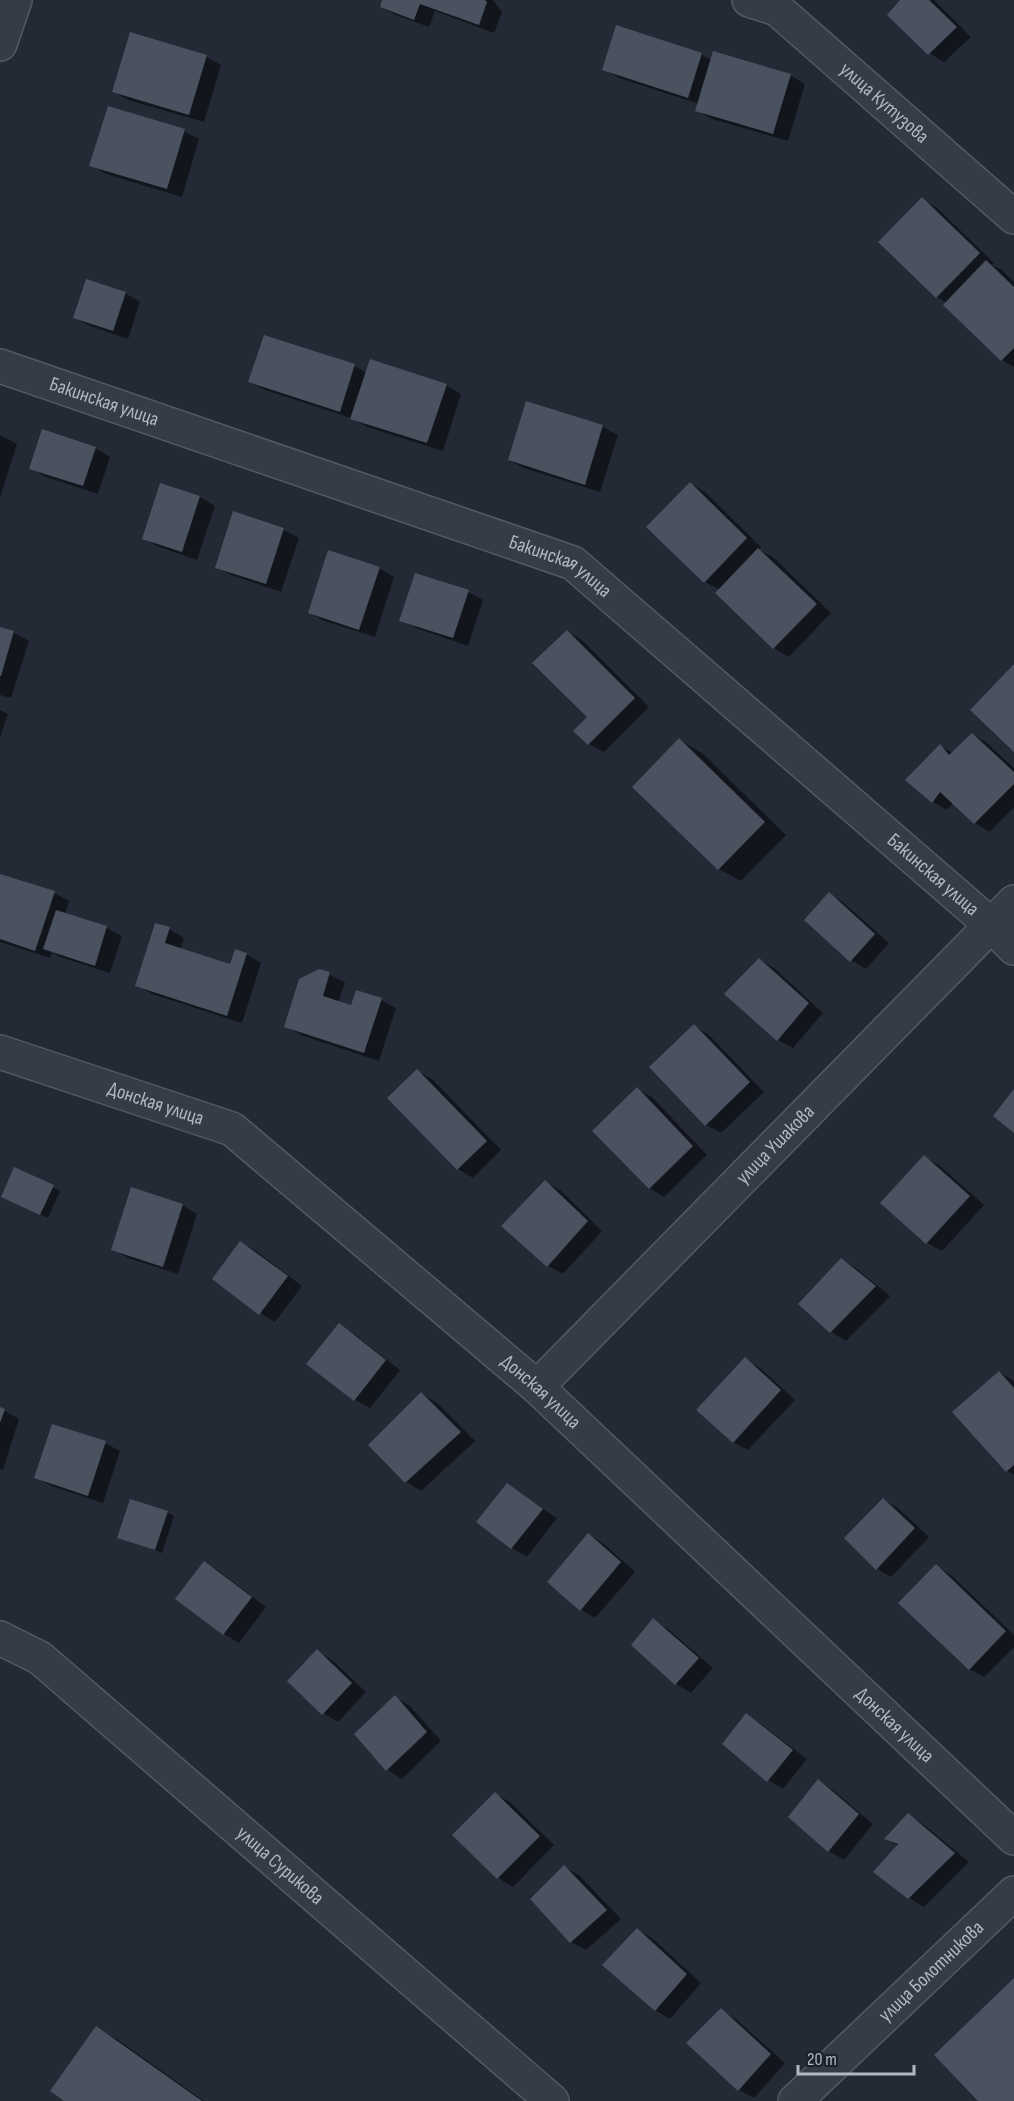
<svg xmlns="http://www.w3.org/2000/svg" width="1014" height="2101" viewBox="0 0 1014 2101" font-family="'Sofia Sans Condensed',sans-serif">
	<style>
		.shadow { fill: #0007 }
		.building { fill: #4a515f }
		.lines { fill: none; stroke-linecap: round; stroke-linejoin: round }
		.minor-casing { stroke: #545a64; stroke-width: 36 }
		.minor { stroke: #363c46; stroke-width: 33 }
		.labels { text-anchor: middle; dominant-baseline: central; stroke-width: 4.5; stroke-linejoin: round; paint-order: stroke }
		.street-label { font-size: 20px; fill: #b1b7c3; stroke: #1c212b }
	</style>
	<rect width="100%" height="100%" fill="#232a36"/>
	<g class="shadow">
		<path d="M384 0H493L502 12 494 33 435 11 429 27 396 15 381 7Z"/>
		<path d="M902 0H934L971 37 944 62 929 53Z"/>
		<path d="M617 27 702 55 712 60 790 75 805 84 788 141 712 119 697 110 699 104 619 78 604 69Z"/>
		<path d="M206 57 221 65 204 122 128 100 113 91Z"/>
		<path d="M184 131 199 139 182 197 106 174 91 165Z"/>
		<path d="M922 199 937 208 994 263 992 265 1002 270 1014 282V367L1002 360 945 304 947 303 937 297Z"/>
		<path d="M125 293 140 302 128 339 90 326 75 318Z"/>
		<path d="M265 337 355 366 367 373 446 385 461 394 443 451 367 427 354 419 265 390 250 382Z"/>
		<path d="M527 402 603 427 618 435 600 492 524 468 509 460Z"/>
		<path d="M0 435 17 444 0 498Z"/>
		<path d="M95 448 110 457 98 494 46 477 31 468Z"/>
		<path d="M690 483 705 492 761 547 759 550 774 558 831 613 789 657 774 648 720 590 705 582Z"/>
		<path d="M161 485 200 497 215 506 197 560 159 547 144 538Z"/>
		<path d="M234 513 284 530 299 538 281 592 231 575 216 567Z"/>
		<path d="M379 568 394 577 375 637 324 621 310 613Z"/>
		<path d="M468 592 483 600 468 646 416 628 401 620Z"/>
		<path d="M0 628 14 633 29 641 11 698 0 695Z"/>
		<path d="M567 631 582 640 649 707 604 752 589 744 590 717Z"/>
		<path d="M0 710 8 714 0 738Z"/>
		<path d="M972 734 987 743 1014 768V807L990 832 975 823 953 803 947 810 933 802 940 746 953 753Z"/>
		<path d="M680 740 702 753 786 835 741 881 719 869Z"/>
		<path d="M0 875 54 893 69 901 65 914 107 928 122 936 110 973 60 957 52 952 50 958 0 942Z"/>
		<path d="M829 894 844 903 889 943 866 969 851 960Z"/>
		<path d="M169 929 184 938 180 950 231 966 246 954 261 963 242 1023 152 994 137 985Z"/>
		<path d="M759 959 774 968 823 1013 793 1048 778 1040Z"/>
		<path d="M319 970 345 982 338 1003 352 1007 381 1000 396 1008 379 1061 301 1035 286 1026Z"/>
		<path d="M694 1026 709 1035 764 1092 721 1133 706 1125Z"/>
		<path d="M417 1071 432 1079 501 1150 473 1178 458 1169Z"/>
		<path d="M638 1089 653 1098 707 1155 664 1197 649 1188Z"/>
		<path d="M924 1157 939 1165 984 1205 942 1251 927 1243Z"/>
		<path d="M545 1182 560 1190 602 1231 563 1274 548 1266Z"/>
		<path d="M53 1187 60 1191 48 1218 10 1200Z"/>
		<path d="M182 1205 197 1214 178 1274 128 1258 113 1249Z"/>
		<path d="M241 1243 256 1251 302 1286 275 1322 260 1313Z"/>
		<path d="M842 1260 857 1269 890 1296 846 1341 831 1332Z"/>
		<path d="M339 1325 354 1334 400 1370 370 1408 355 1400Z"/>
		<path d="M745 1359 760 1368 795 1400 748 1450 733 1442Z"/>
		<path d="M999 1372 1014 1381V1475L1007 1471 955 1412Z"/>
		<path d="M422 1394 437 1403 475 1441 421 1491 406 1482 370 1445Z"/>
		<path d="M0 1408 19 1419 3 1470 0 1469Z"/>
		<path d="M105 1443 120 1451 103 1503 51 1486 36 1477Z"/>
		<path d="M507 1485 557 1518 527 1557 512 1548 478 1522Z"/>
		<path d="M883 1500 898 1508 929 1537 891 1577 876 1568Z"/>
		<path d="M167 1512 174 1516 162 1553 119 1537Z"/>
		<path d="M589 1535 604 1544 635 1572 595 1618 580 1609Z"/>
		<path d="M204 1563 219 1571 266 1607 239 1643 224 1634Z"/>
		<path d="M936 1566 951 1575 1014 1635V1647L984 1677 969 1669Z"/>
		<path d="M653 1620 668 1629 713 1668 691 1693 676 1684Z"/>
		<path d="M317 1651 332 1660 366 1692 338 1722 323 1713Z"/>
		<path d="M395 1697 410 1706 441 1741 402 1779 387 1770 356 1735Z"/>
		<path d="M746 1715 761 1724 807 1759 783 1789 768 1780Z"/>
		<path d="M819 1781 833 1790 873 1824 844 1860 829 1851Z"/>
		<path d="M495 1794 510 1802 554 1845 513 1887 498 1878Z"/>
		<path d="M908 1815 923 1824 969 1862 924 1907 909 1898 875 1871 898 1846 886 1839Z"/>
		<path d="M564 1867 579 1875 621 1919 586 1950 571 1942Z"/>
		<path d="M638 1930 653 1939 701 1983 670 2019 655 2010Z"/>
		<path d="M721 2010 736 2019 785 2063 754 2098 739 2090Z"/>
		<path d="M97 2028 118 2040 204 2101H66Z"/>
	</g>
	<g class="building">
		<path d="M382 0H485L487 2 479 25 420 4 414 20 380 7Z"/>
		<path d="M900 0H929L957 27 928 55 887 15Z"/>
		<path d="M616 25 702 53 688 98 602 70Z"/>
		<path d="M130 32 207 55 189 115 112 92Z"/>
		<path d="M713 51 791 74 773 134 695 111Z"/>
		<path d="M108 106 185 129 167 189 89 166Z"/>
		<path d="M922 197 980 253 936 298 878 242Z"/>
		<path d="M986 260 1014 287V348L1001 361 943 305Z"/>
		<path d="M86 279 126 292 113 331 73 318Z"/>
		<path d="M264 335 355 364 340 412 248 382Z"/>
		<path d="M370 359 447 384 427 443 350 419Z"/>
		<path d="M526 401 603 425 585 485 508 460Z"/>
		<path d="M42 429 96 447 83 486 29 469Z"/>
		<path d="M690 482 747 538 704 583 646 527Z"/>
		<path d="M160 483 200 496 182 552 142 539Z"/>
		<path d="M233 511 284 528 266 584 215 568Z"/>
		<path d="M758 548 817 604 773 649 715 593Z"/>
		<path d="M328 550 380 567 359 630 308 613Z"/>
		<path d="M415 573 469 590 453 638 399 621Z"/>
		<path d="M0 627 14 631 1 676H0Z"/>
		<path d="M567 630 635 698 588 745 573 731 587 717 532 663Z"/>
		<path d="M1014 664V752L970 710Z"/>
		<path d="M972 733 1014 772V784L974 824 940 792 932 803 905 780 940 744 949 755Z"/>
		<path d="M679 738 765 822 718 870 632 787Z"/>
		<path d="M0 874 55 891 35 951 0 939Z"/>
		<path d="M829 892 875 934 850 962 804 920Z"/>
		<path d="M56 910 107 926 95 966 43 949Z"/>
		<path d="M155 923 170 927 165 943 230 964 235 949 247 953 227 1016 135 986Z"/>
		<path d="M759 958 809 1003 777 1041 724 994Z"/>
		<path d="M319 969 330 972 323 996 351 1005 356 990 382 998 364 1053 284 1027 299 979Z"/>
		<path d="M694 1024 750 1082 705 1126 649 1067Z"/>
		<path d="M417 1069 487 1141 457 1170 387 1098Z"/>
		<path d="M637 1087 693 1146 649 1189 592 1131Z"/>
		<path d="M1014 1089V1133L993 1116Z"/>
		<path d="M924 1155 970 1196 926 1244 880 1203Z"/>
		<path d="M14 1167 54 1185 40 1215 1 1197Z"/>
		<path d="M545 1180 588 1221 547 1267 501 1226Z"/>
		<path d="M131 1187 183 1204 163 1267 111 1250Z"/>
		<path d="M240 1241 288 1276 259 1315 212 1279Z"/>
		<path d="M841 1258 876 1286 830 1333 798 1304Z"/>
		<path d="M339 1323 386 1360 354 1401 306 1364Z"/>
		<path d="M745 1357 781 1390 733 1443 696 1410Z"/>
		<path d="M999 1371 1014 1388V1465L1006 1472 952 1412Z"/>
		<path d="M421 1392 461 1432 405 1483 368 1445Z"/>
		<path d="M0 1407 5 1409 0 1423Z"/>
		<path d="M52 1424 106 1441 88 1496 34 1478Z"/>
		<path d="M507 1483 543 1509 511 1549 476 1522Z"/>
		<path d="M883 1498 915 1528 876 1570 844 1538Z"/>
		<path d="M130 1499 168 1511 155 1550 117 1538Z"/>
		<path d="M588 1533 621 1562 580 1611 547 1582Z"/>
		<path d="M204 1561 252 1597 223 1635 175 1599Z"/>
		<path d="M936 1564 1006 1631 969 1670 898 1603Z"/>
		<path d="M653 1618 699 1658 675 1685 631 1645Z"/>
		<path d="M317 1649 352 1683 322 1715 287 1681Z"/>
		<path d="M395 1695 427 1732 386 1771 354 1734Z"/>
		<path d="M746 1713 793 1750 767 1782 722 1744Z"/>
		<path d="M818 1779 859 1814 828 1852 788 1817Z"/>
		<path d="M495 1792 540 1836 497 1879 452 1835Z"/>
		<path d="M908 1813 955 1853 908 1899 873 1872 898 1844 884 1839Z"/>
		<path d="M564 1865 607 1910 570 1943 530 1899Z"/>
		<path d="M637 1928 687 1974 655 2011 602 1965Z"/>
		<path d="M1014 1978V2101H978L934 2055Z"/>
		<path d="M721 2008 771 2054 738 2091 686 2043Z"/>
		<path d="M96 2026 202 2101H64L50 2091Z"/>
	</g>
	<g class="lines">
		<defs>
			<g id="minor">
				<path id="s1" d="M749 0 777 9 1014 217"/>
				<path d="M0 44 15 0"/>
				<path id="s2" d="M0 366 573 563 991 925 1014 948"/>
				<path id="s3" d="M0 1052 232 1129 537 1387 1014 1838"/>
				<path id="s4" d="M537 1387 1014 902"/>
				<path id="s5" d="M0 1638 40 1658 552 2101"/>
				<path id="s6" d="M795 2101 1014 1893"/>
			</g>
		</defs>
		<use href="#minor" class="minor-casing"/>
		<use href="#minor" class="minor"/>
	</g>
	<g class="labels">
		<g class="street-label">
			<text stroke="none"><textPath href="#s1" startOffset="172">улица Кутузова</textPath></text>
			<text stroke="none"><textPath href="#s2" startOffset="110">Бакинская улица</textPath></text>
			<text stroke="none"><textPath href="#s2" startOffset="596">Бакинская улица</textPath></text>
			<text stroke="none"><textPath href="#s2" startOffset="1082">Бакинская улица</textPath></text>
			<text stroke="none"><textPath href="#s3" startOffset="164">Донская улица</textPath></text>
			<text stroke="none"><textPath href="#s4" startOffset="340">улица Ушакова</textPath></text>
			<text stroke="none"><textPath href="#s3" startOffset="650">Донская улица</textPath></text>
			<text stroke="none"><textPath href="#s3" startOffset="1136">Донская улица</textPath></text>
			<text stroke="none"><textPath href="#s5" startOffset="362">улица Сурикова</textPath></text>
			<text stroke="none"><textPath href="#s6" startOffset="188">улица Болотникова</textPath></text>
		</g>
	</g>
	<path d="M798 2065v9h116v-9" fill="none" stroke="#b1b7c3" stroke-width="3"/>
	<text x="807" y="2065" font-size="18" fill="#b1b7c3" stroke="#1c212b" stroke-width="4.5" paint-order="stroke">20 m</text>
</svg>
